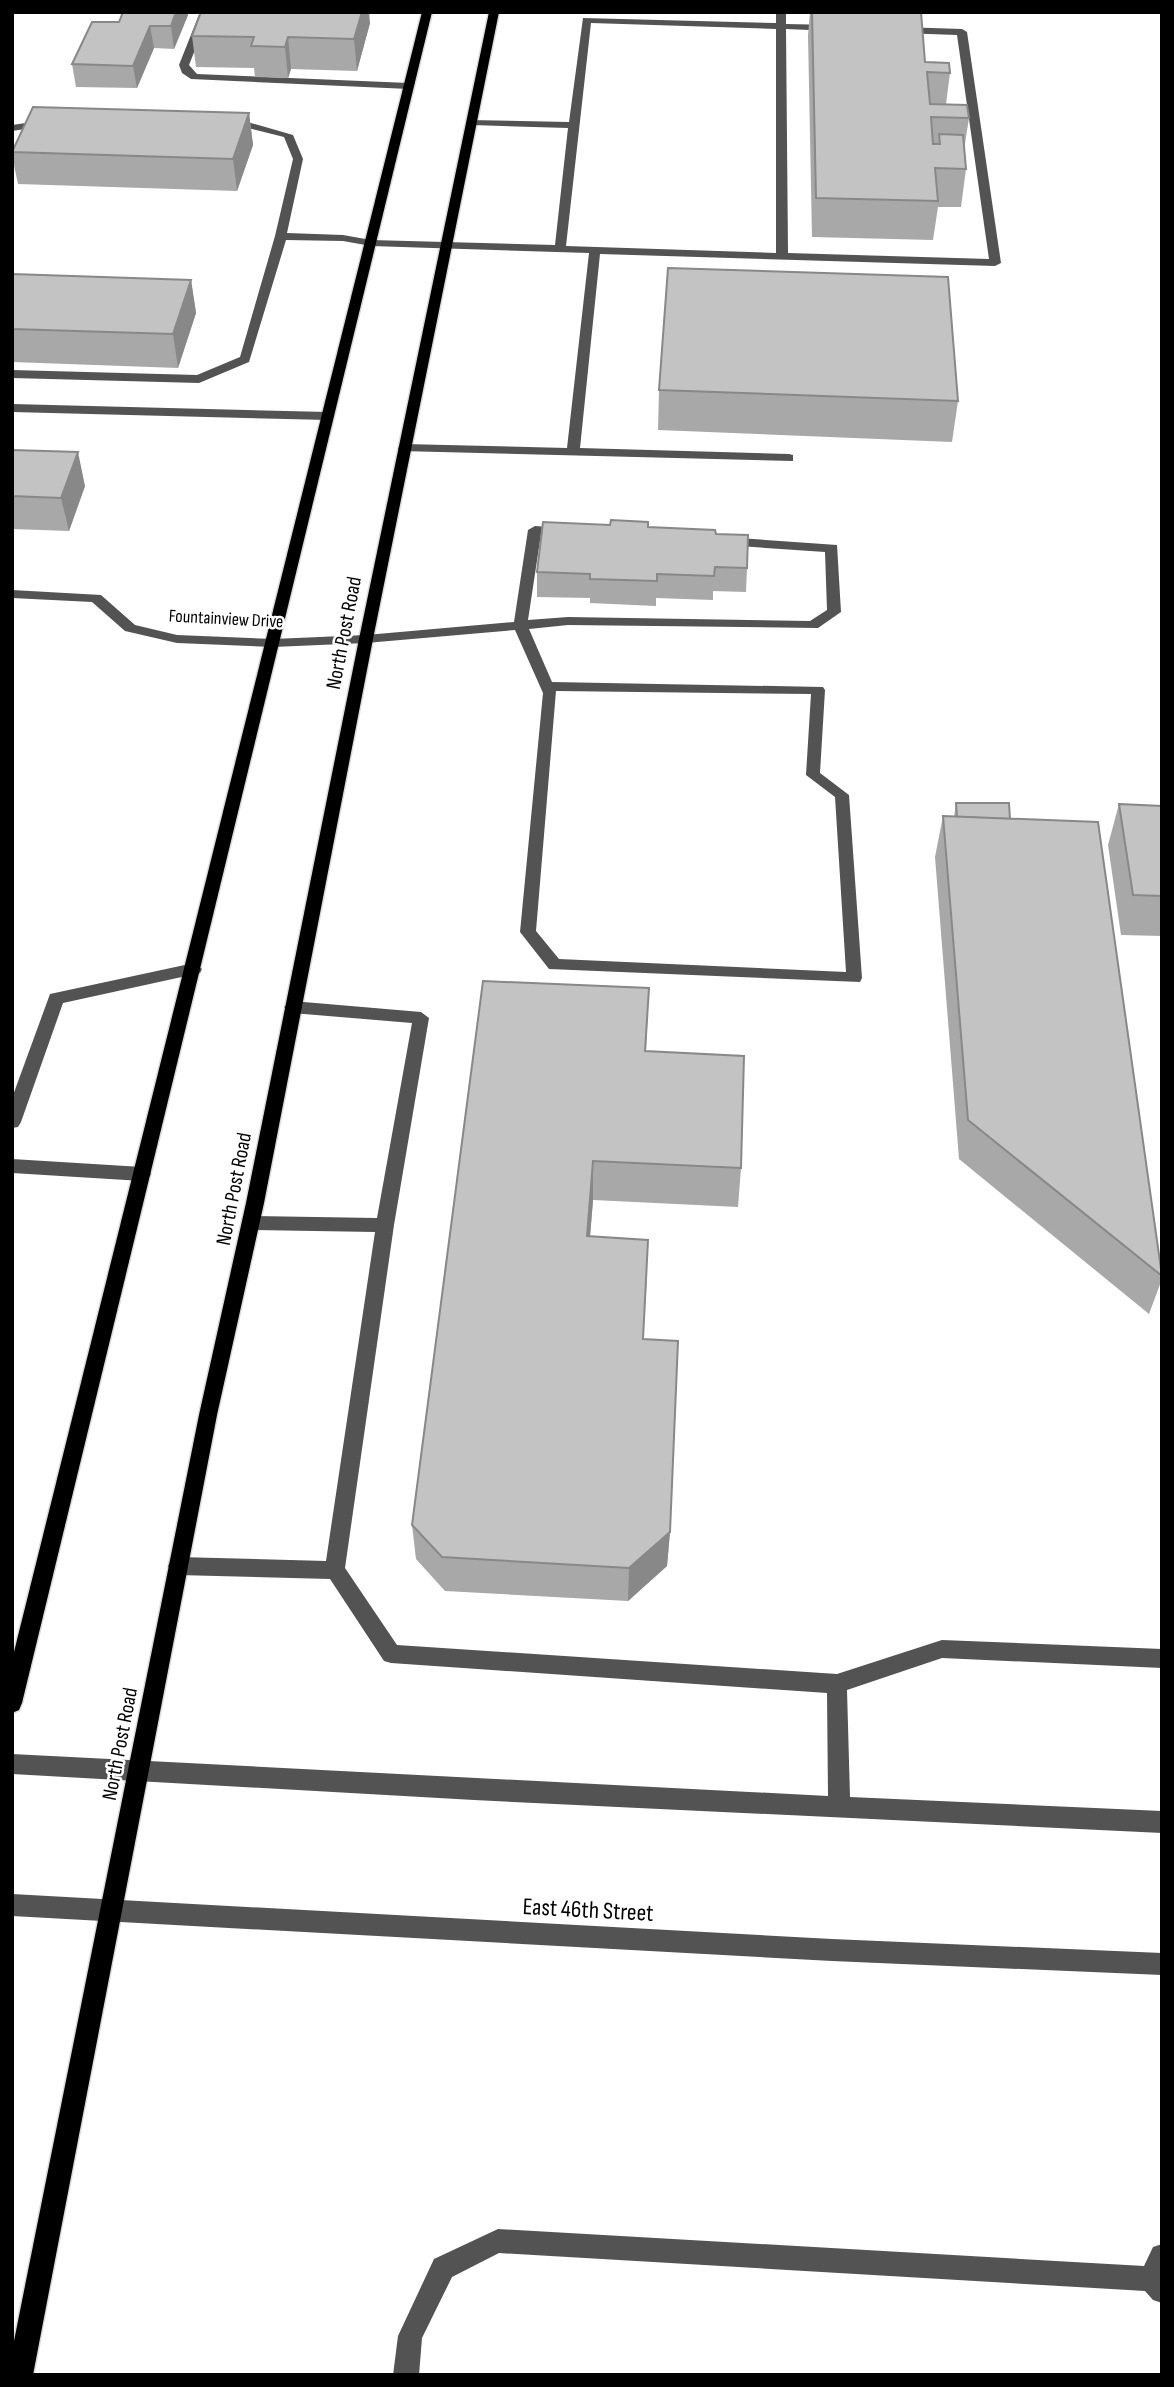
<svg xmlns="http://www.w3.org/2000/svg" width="1174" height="2387" viewBox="0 0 1174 2387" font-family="'Sofia Sans Condensed',sans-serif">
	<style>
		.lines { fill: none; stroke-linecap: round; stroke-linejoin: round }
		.major-casing { stroke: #dbdbdb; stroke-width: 3 }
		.minor { fill: #535353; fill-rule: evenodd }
		.major { fill: #000; fill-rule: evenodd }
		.wall { fill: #a8a8a8 }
		.shaded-wall { fill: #888 }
		.building { fill: #c3c3c3; stroke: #888; stroke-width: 2 }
		.labels { text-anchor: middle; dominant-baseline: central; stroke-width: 5; stroke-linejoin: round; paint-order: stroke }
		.far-street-label { font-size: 18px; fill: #000; stroke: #fff }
		.street-label { font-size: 21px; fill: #000; stroke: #fff }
		.near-street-label { font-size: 24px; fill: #000; stroke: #fff }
	</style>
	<rect width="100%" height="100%" fill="#fff"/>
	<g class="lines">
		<defs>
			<g id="major">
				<path d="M422 12H432L22 1703 19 1710 12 1713V1660Z"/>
				<path d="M489 12H499L373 639 264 1203 217 1415 33 2375H12V2351L199 1415 246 1203 359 639Z"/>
			</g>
		</defs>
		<use href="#major" class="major-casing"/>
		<g class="minor">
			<path d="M200 12H210L189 65 197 74 409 83 414 86 409 89 191 79 182 73 179 65Z"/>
			<path d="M776 12H786V24L833 25 838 28 833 31 786 29 788 253 989 259 957 35 900 33 895 30 900 27 962 29 967 32 1001 263 995 266 600 254 580 448 789 454 793 455V461L400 451 398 448 404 444 567 448 589 253 371 246 343 241 286 240 249 362 199 383 12 378V370L197 375 240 357 275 236 293 159 284 137 244 127 225 126V122L244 121 293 135 303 159 287 233 343 235 371 240 555 245 568 128 472 125 468 124V120L569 122 583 18 776 23ZM591 23 776 29V253L566 246Z"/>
			<path d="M47 120 51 121V125L12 131V125Z"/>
			<path d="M12 404 328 412 334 416 328 420 12 412Z"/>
			<path d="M535 526 563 528 570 532 563 536 541 534 528 620 568 617 810 621 827 610 825 552 724 545 717 541 724 537 837 545 841 612 818 628 568 625 529 629 552 682 823 687 825 690 820 773 849 795 862 978 860 982 549 969 520 932 543 693 515 630 366 643 273 647 177 643 125 631 92 602 12 598V590L101 595 135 625 177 635 273 639 366 635 514 622 528 530ZM556 691 811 694 806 775 835 797 846 972 559 959 536 931Z"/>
			<path d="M194 963 202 969 200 973 63 1003 21 1122 18 1127 12 1128V1098L50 994Z"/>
			<path d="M292 1001 421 1012 429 1018 394 1225 345 1568 397 1645 837 1674 942 1640 1162 1649V1668L942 1658 847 1690 850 1797 1162 1811V1833L474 1800 12 1774V1754L828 1796 827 1693 391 1663 384 1661 330 1579 178 1575 171 1572 168 1566 171 1560 178 1557 326 1561 375 1232 251 1230 245 1228 242 1223 245 1218 251 1216 377 1218 412 1023 292 1013 284 1007Z"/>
			<path d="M12 1159 142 1167 148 1169 151 1174 148 1179 142 1181 12 1173Z"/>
			<path d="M12 1894 832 1939 1162 1953V1975L832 1961 12 1916Z"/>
			<path d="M498 2229 1144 2266 1153 2247 1162 2244V2303L1153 2300 1145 2291 499 2253 452 2277 422 2338 419 2375H393L398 2336 434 2259Z"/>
		</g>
		<use href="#major" class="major"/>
	</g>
	<g class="wall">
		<path d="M810 12H921L925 62 950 73 946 104 969 118 964 150 966 169 961 207H938L933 240 812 237 808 35Z"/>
		<path d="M188 15 174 49 154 48 137 88 76 87 72 64 119 22Z"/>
		<path d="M370 23 357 71 291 69 288 78 255 77 254 68 196 67 192 36Z"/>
		<path d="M249 113 253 145 237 191 18 184 12 156V150Z"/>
		<path d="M12 274 191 280 196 313 178 368 12 362Z"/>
		<path d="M659 390 958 401 952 442 658 430Z"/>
		<path d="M12 450 85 486 69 531 12 529Z"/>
		<path d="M648 527 716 534 747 568 746 592 713 591V600L656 598V606L590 603V598L537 597V572Z"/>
		<path d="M956 803 1010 819 1162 1271V1279L1149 1314 959 1159 935 857 943 816 954 817Z"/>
		<path d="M1119 804 1162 806V936L1121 935 1108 845Z"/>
		<path d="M649 988 646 1051 741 1168 738 1207 593 1200 590 1236 647 1277 643 1339 670 1532 667 1566 628 1601 445 1591 416 1559 412 1525Z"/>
	</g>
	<g class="shaded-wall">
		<path d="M176 12H188V15L174 49 171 26Z"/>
		<path d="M362 12H369L370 23 357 71 354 39Z"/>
		<path d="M150 26 154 48 137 88 133 66Z"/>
		<path d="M288 37 291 69 288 78 285 47Z"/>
		<path d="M249 113 253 145 237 191 233 159Z"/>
		<path d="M191 280 196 313 178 368 173 334Z"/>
		<path d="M78 452 85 486 69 531 61 498Z"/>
		<path d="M593 1161V1200L587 1274V1236Z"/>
		<path d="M670 1532 667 1566 628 1601 629 1568Z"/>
	</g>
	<g class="building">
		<path d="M123 12H176L171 26H150L133 66 72 64 92 22H119Z"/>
		<path d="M201 12H362L354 39 288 37 285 47 251 46 254 37 192 36Z"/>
		<path d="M812 12H921L925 62 949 63 950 73 927 72 930 104 967 105 969 118 931 117 933 144H940L939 134 963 135 966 169 935 168 938 201 816 198Z"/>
		<path d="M33 107 249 113 233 159 12 152Z"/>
		<path d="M668 268 948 277 958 401 659 390Z"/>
		<path d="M12 274 191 280 173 334 12 329Z"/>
		<path d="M12 450 78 452 61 498 12 496Z"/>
		<path d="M611 520 648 522V527L715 530 716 534 748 535 747 568 715 567 714 576 657 574V581L590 579V574L537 572 543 522 610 525Z"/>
		<path d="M956 803H1009L1010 819 957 817Z"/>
		<path d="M1119 804 1162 806V896L1133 895Z"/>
		<path d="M943 816 1098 822 1162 1276 968 1120Z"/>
		<path d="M483 981 649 988 645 1051 744 1056 741 1168 593 1161 587 1236 648 1240 643 1339 678 1341 670 1532 629 1568 442 1557 412 1525Z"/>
	</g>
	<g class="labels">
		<g class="far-street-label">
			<text transform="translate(226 619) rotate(3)">Fountainview Drive</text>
		</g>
		<g class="street-label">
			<text transform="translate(344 633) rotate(-79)">North Post Road</text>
			<text transform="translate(234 1189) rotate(-79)">North Post Road</text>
			<text transform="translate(120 1744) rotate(-79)">North Post Road</text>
		</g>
		<g class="near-street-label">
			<text transform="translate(588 1910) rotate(3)">East 46th Street</text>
		</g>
	</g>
	<rect width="1174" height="2387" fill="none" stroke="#000000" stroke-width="28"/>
</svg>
